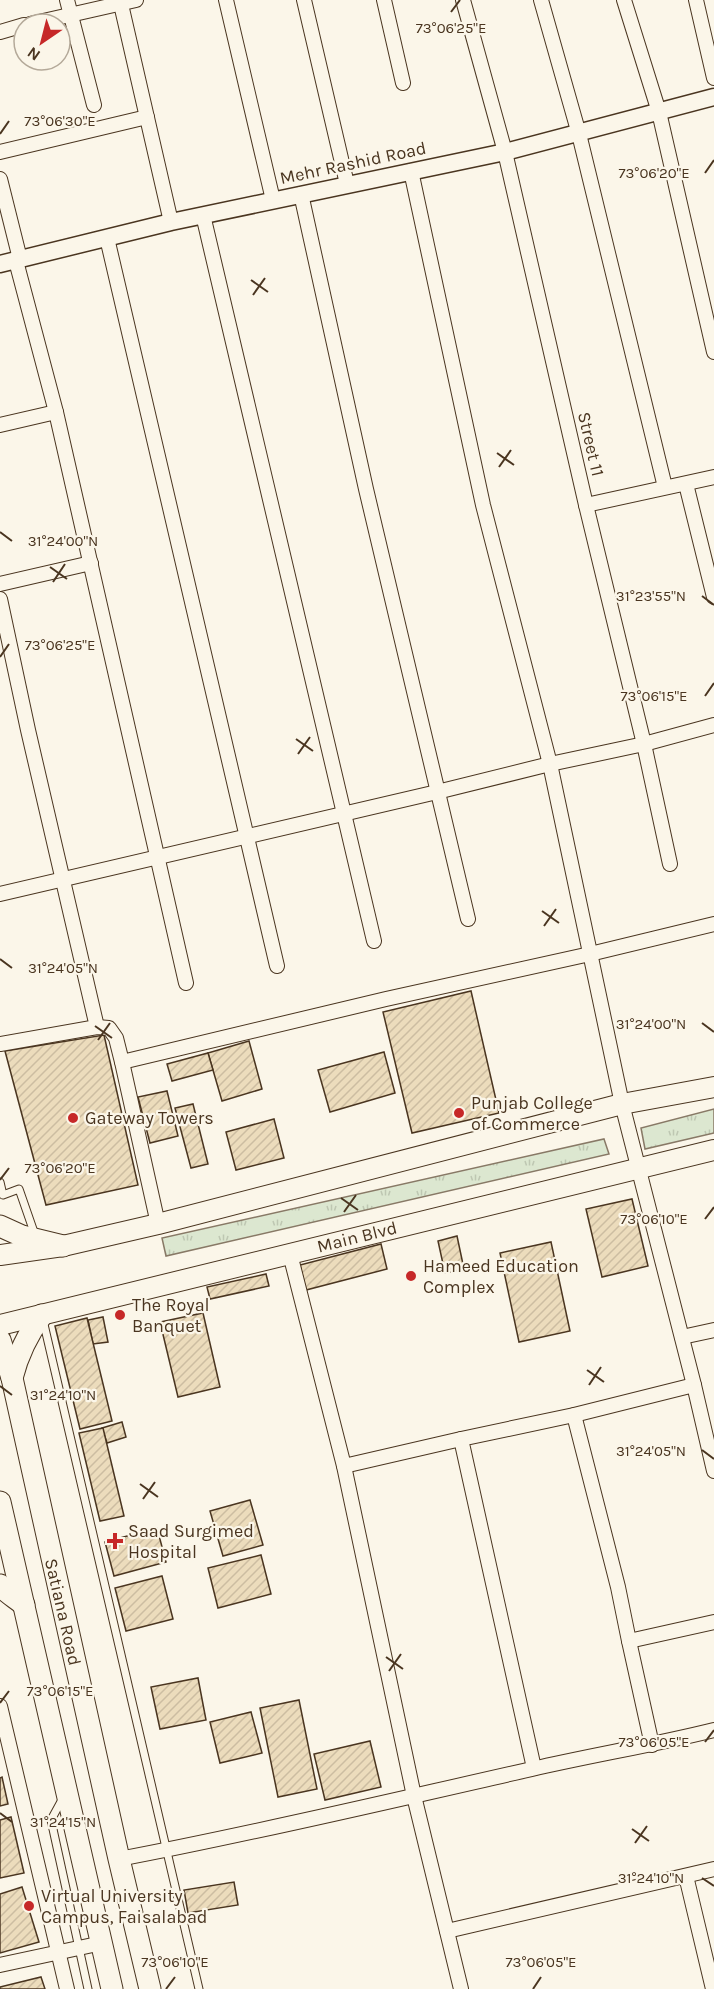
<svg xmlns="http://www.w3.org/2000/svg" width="714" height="1989" viewBox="0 0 714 1989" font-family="Karla,sans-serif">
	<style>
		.grass { fill: url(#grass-tufts); stroke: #887966; stroke-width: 1.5 }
		.building { fill: url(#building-hatch); stroke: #4a3520; stroke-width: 1.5 }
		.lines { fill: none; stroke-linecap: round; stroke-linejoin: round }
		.service-casing { stroke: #4a3520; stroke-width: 9 }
		.minor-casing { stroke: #4a3520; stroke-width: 16 }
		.tertiary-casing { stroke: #4a3520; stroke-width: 19 }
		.secondary-casing { stroke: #4a3520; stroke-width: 22 }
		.primary-casing { stroke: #4a3520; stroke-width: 23 }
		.service { stroke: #fbf6e9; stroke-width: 7 }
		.minor { stroke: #fbf6e9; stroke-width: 14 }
		.tertiary { stroke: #fbf6e9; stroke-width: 16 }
		.secondary { stroke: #fbf6e9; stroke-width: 20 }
		.primary { stroke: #fbf6e9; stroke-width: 21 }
		.ticks { fill: none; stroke: #4a3520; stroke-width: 2 }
		.poi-dot { fill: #c62828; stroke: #fbf6e9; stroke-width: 2 }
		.labels { text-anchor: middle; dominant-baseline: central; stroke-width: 4.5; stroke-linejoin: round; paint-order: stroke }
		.street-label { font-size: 18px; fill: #4a3520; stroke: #fbf6e9 }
		.poi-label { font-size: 18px; fill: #4a3520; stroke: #fbf6e9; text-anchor: start }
		.ticks-label { font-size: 15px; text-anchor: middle; fill: #4a3520; stroke: #fbf6e9; stroke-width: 4.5; stroke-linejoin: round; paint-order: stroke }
	</style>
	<defs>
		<pattern id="grass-tufts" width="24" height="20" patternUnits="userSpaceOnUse" patternTransform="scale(1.5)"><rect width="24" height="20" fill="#dce7d0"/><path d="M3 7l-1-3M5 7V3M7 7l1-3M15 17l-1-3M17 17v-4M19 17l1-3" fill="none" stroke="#bec7b2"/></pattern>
		<pattern id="building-hatch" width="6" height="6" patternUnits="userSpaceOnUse" patternTransform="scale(1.5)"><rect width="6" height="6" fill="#ecdcbc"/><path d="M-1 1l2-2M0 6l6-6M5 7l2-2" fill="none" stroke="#ccbda1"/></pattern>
	</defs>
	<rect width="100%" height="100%" fill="#fbf6e9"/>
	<g class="grass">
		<path d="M714 1109V1133L645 1149 641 1128Z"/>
		<path d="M604 1139 609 1154 166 1256 162 1238Z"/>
	</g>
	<g class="building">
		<path d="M471 991 499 1113 412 1133 383 1012Z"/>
		<path d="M104 1035 138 1185 46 1205 5 1051Z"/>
		<path d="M249 1041 262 1089 222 1101 208 1053Z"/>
		<path d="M384 1052 395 1093 330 1112 318 1070Z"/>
		<path d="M208 1053 213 1070 172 1081 167 1064Z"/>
		<path d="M167 1091 178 1136 150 1143 138 1097Z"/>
		<path d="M193 1104 208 1164 191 1168 175 1108Z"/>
		<path d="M274 1119 284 1158 236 1170 226 1132Z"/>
		<path d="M632 1199 648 1266 602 1277 586 1209Z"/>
		<path d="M457 1236 464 1269 445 1273 438 1241Z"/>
		<path d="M551 1242 570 1331 519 1342 500 1253Z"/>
		<path d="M381 1244 387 1269 306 1290 300 1265Z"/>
		<path d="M266 1274 269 1286 210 1299 207 1287Z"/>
		<path d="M203 1313 220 1387 178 1397 160 1322Z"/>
		<path d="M103 1317 108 1342 93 1344 88 1320Z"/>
		<path d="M87 1318 112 1421 80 1429 55 1326Z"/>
		<path d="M122 1422 126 1437 107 1443 102 1428Z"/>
		<path d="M103 1428 124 1516 100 1521 79 1433Z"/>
		<path d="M250 1500 263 1545 223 1556 210 1511Z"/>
		<path d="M157 1528 166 1562 114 1576 105 1542Z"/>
		<path d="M261 1555 271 1594 218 1608 208 1568Z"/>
		<path d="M162 1576 173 1619 126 1631 115 1588Z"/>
		<path d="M198 1678 206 1720 160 1729 151 1687Z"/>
		<path d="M299 1700 317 1789 278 1797 260 1708Z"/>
		<path d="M251 1712 262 1753 220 1763 210 1722Z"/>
		<path d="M370 1741 381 1787 325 1800 314 1754Z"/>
		<path d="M2 1777 8 1804 0 1806V1778Z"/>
		<path d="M11 1817 24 1873 0 1878V1820Z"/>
		<path d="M234 1882 238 1905 188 1913 184 1890Z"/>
		<path d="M22 1887 39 1942 0 1953V1894Z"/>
		<path d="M41 1977 45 1989H0V1987Z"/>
	</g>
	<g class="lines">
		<defs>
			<g id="service">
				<path d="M0 1182 3 1195 19 1189 35 1235"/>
				<path d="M43 1320 199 1989"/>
				<path d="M63 1798 51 1820 88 1989"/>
			</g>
			<g id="minor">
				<path d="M67 0 94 105"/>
				<path d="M120 0 171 222"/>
				<path d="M226 0 273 200"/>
				<path d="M304 0 347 184"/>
				<path d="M384 0 403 83"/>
				<path d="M463 0 505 152 586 505 644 744 670 864"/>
				<path d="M541 0 579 134 665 487"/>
				<path d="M624 0 659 112 714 352"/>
				<path d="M696 0 714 78"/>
				<path d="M30 24 136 0"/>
				<path d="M0 32 24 25"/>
				<path d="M0 152 147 117"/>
				<path d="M411 171 483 505 550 764 622 1104 694 1385"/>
				<path d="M0 179 20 259"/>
				<path d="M301 194 366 489 468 919"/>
				<path d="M203 215 374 941"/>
				<path d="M107 238 277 966"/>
				<path d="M16 261 56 412 186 983"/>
				<path d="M0 425 56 412"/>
				<path d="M686 484 714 597"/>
				<path d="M586 505 714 477"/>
				<path d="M0 584 91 563"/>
				<path d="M0 599 28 730 97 1027"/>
				<path d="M0 894 437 792 550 764 644 744 714 725"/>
				<path d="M0 1044 97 1027 109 1028 116 1038 122 1062 158 1224"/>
				<path d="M122 1062 386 999 590 954 714 924"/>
				<path d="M290 1254 344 1466 414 1796 461 1989"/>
				<path d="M682 1337 714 1330"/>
				<path d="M574 1415 618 1587 629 1641 714 1622"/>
				<path d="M344 1466 461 1439"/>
				<path d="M629 1641 652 1745"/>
				<path d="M0 1706 67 1989"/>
				<path d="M534 1768 461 1439 574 1415 694 1385 714 1471"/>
				<path d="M119 1859C257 1833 394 1800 532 1769 592 1755 654 1745 714 1730"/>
				<path d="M686 1876 713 1989"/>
				<path d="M447 1931 714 1869"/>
				<path d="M0 1965 102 1943"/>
			</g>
			<path id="tertiary" d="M0 264 171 222 505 152 714 97"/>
			<g id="secondary">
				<path d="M0 1255 63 1246 158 1224 622 1104 714 1087"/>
				<path d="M0 1325 714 1150"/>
			</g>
			<g id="primary">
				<path d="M0 1226 22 1236 63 1246"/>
				<path d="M0 1340 12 1378 119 1859 150 1989"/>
				<path d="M12 1378C18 1354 27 1335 42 1315"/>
				<path d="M0 1502 112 1989"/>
				<path d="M0 1585C6 1593 16 1598 24 1605"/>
			</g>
		</defs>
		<use href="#service" class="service-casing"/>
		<use href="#minor" class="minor-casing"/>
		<use href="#tertiary" class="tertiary-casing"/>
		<use href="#secondary" class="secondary-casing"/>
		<use href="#primary" class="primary-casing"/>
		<use href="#service" class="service"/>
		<use href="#minor" class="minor"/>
		<use href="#tertiary" class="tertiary"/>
		<use href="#secondary" class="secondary"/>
		<use href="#primary" class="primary"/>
	</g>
	<path class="ticks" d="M451 12 460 0M0 134 9 121M705 173 714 160M251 280 268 292M253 295 265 278M497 453 514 465M499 467 511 450M0 532 12 541M50 567 67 579M53 582 65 564M702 596 714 605M0 657 9 644M705 696 714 683M296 739 313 751M298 754 310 737M542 911 559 923M544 926 556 909M0 959 12 968M702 1023 714 1032M95 1026 112 1038M98 1040 110 1023M0 1180 9 1168M341 1198 358 1210M344 1212 356 1195M705 1219 714 1207M587 1370 604 1382M589 1385 601 1367M0 1386 12 1395M702 1450 714 1459M140 1484 158 1497M143 1499 155 1482M386 1657 403 1669M389 1671 401 1654M0 1703 9 1691M705 1742 714 1730M0 1813 12 1822M632 1829 649 1841M635 1843 647 1826M702 1878 714 1886M166 1989 175 1977M533 1989 541 1977"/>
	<g class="poi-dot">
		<circle cx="459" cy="1113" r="6"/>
		<circle cx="73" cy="1118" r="6"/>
		<circle cx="411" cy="1276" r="6"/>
		<circle cx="120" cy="1315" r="6"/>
		<path d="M112 1532h6v6h6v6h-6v6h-6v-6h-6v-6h6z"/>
		<circle cx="29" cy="1906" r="6"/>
	</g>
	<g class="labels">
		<g class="street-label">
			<text transform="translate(353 163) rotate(-12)">Mehr Rashid Road</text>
			<text transform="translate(591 444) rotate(77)">Street 11</text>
			<text transform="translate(357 1237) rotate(-14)">Main Blvd</text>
			<text transform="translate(63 1612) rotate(77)">Satiana Road</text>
		</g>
		<g class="poi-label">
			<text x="471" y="1103">Punjab College<tspan x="471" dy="21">of Commerce</tspan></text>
			<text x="85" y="1118">Gateway Towers</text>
			<text x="423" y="1266">Hameed Education<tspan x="423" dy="21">Complex</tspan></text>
			<text x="132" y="1305">The Royal<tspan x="132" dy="21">Banquet</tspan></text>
			<text x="128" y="1531">Saad Surgimed<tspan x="128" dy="21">Hospital</tspan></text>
			<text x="41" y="1896">Virtual University<tspan x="41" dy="21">Campus, Faisalabad</tspan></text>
		</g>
	</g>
	<g class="ticks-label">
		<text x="451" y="33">73°06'25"E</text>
		<text x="60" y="126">73°06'30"E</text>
		<text x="654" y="178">73°06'20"E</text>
		<text x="63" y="546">31°24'00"N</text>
		<text x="651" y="601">31°23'55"N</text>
		<text x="60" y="650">73°06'25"E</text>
		<text x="654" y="701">73°06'15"E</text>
		<text x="63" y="973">31°24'05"N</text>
		<text x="651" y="1029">31°24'00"N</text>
		<text x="60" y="1173">73°06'20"E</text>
		<text x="654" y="1224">73°06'10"E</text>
		<text x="63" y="1400">31°24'10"N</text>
		<text x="651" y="1456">31°24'05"N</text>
		<text x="60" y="1696">73°06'15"E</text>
		<text x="654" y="1747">73°06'05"E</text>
		<text x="63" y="1827">31°24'15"N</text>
		<text x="651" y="1883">31°24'10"N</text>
		<text x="175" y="1967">73°06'10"E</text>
		<text x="541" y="1967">73°06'05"E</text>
	</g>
	<g transform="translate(42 42) rotate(215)"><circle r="28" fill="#fbf6e9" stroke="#b4a999" stroke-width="1.5"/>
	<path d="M0-4.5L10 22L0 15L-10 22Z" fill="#c62828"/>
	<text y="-9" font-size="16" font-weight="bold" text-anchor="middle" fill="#4a3520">N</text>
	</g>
</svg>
